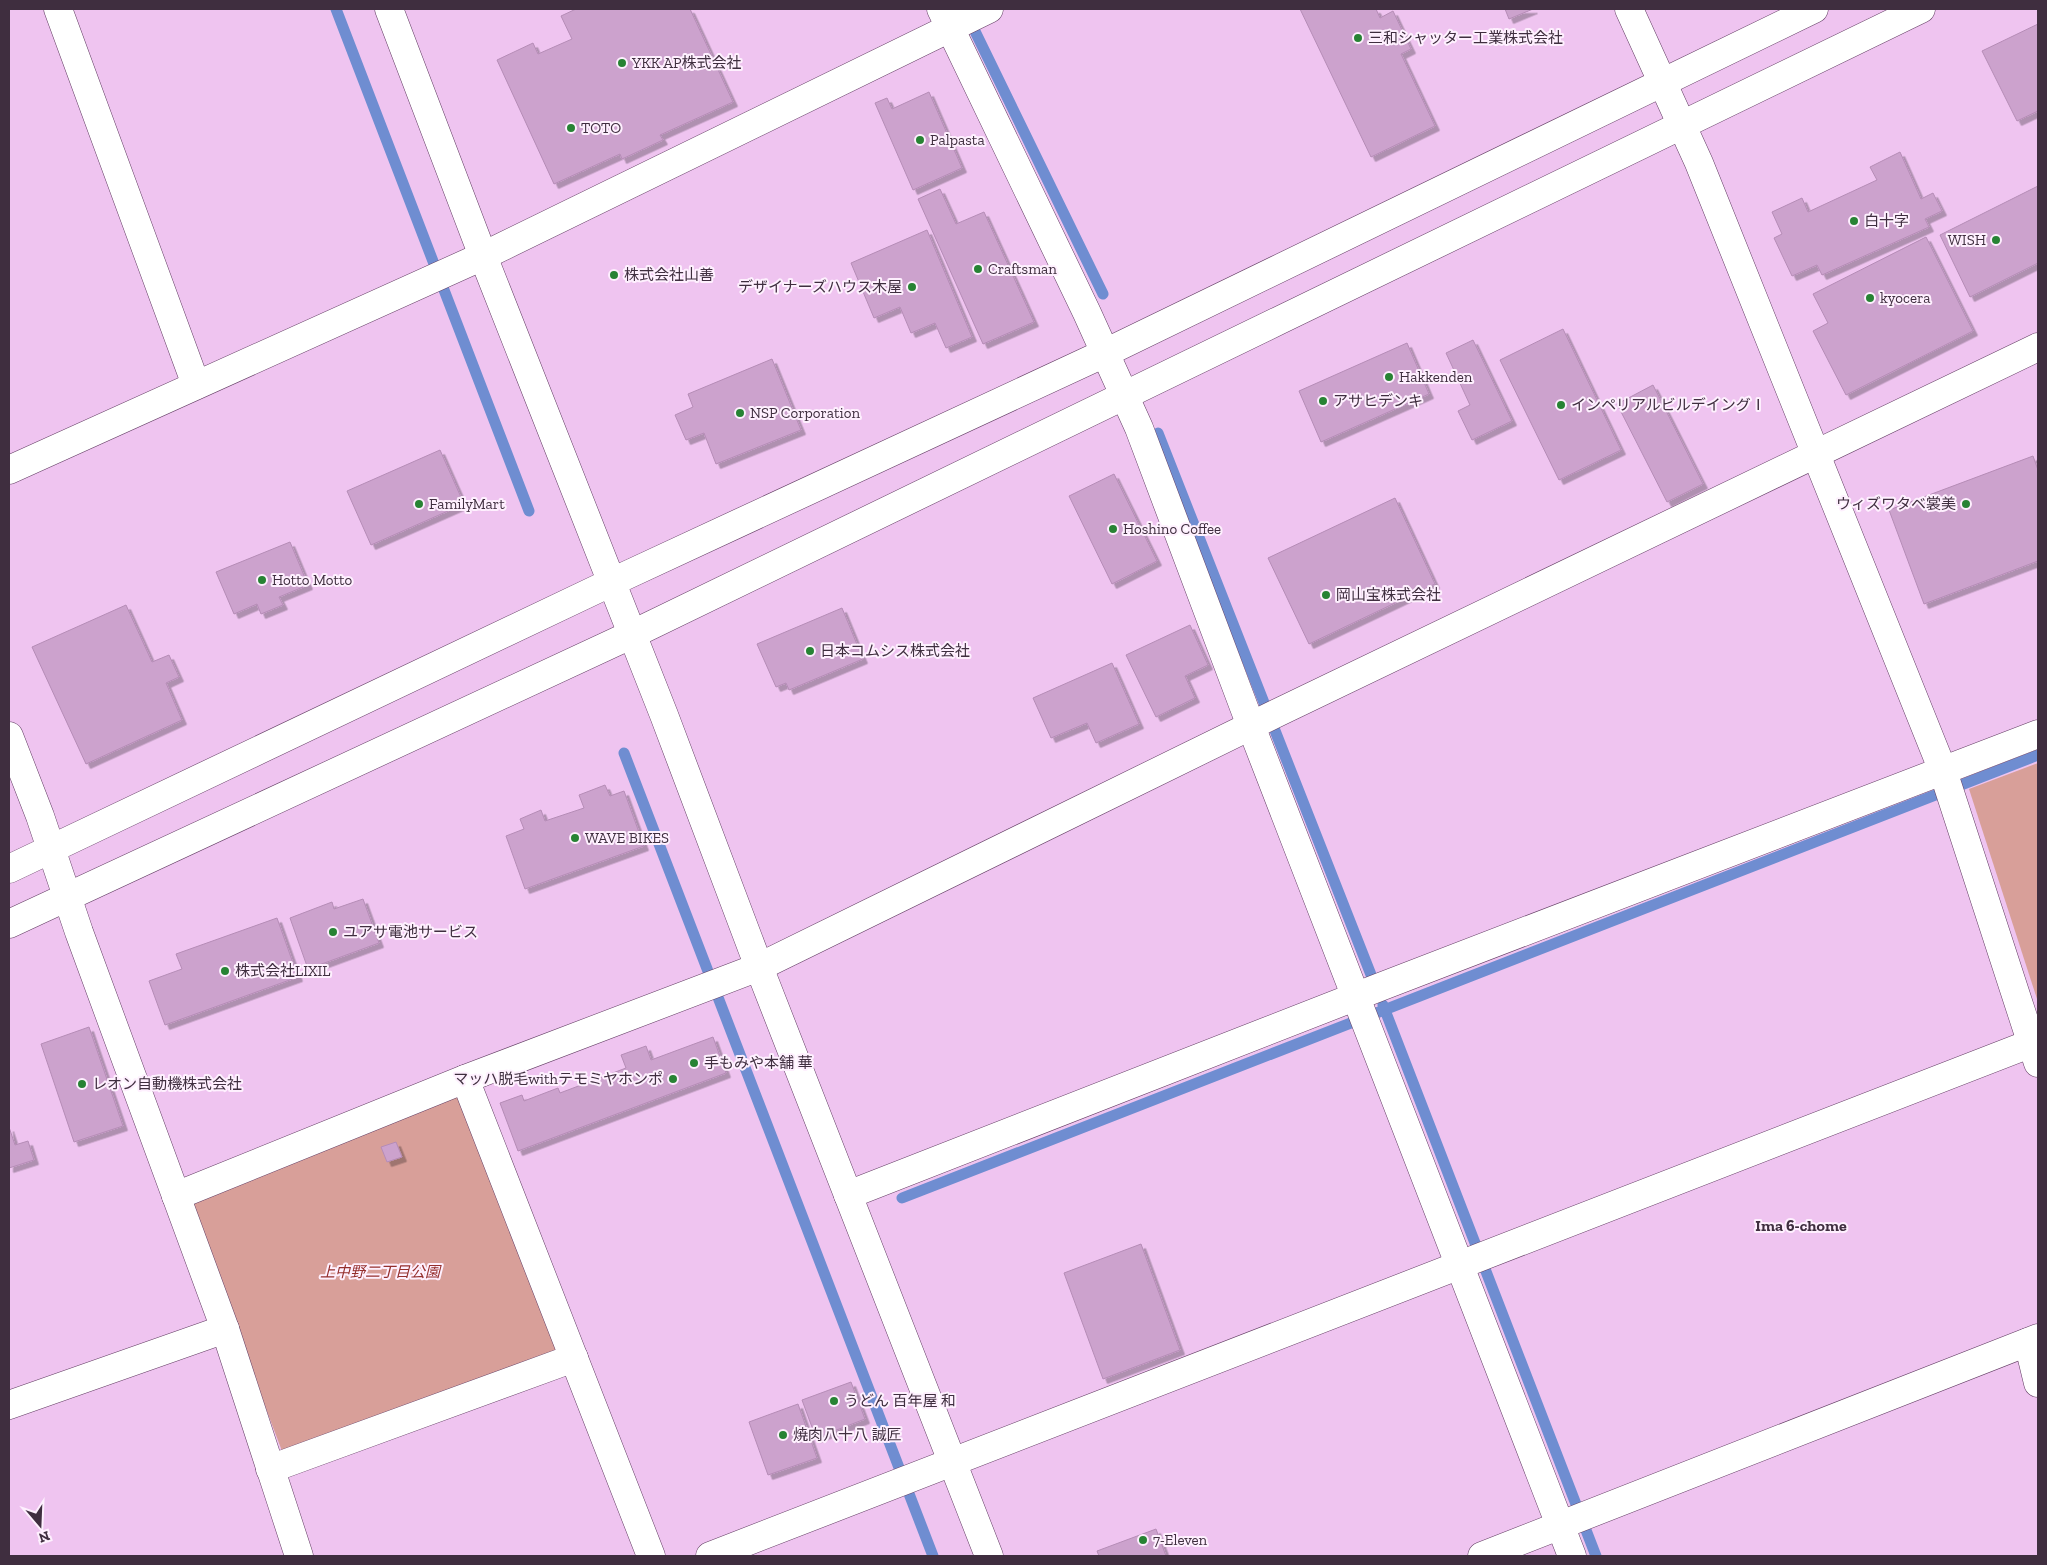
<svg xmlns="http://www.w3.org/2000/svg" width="2047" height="1565" viewBox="0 0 2047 1565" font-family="'Zilla Slab','Noto Sans JP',serif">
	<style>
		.green { fill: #d89f99 }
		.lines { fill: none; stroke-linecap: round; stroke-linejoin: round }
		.stream { stroke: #6f8dd1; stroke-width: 11 }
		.building { fill: #cca2cd; stroke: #b58cb6; filter: url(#shadow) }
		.minor-casing { stroke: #633e64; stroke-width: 29 }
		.minor { stroke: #fff; stroke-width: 28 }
		.poi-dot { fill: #278334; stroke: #fef0fe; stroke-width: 2 }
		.labels { text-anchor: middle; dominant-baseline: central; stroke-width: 4; stroke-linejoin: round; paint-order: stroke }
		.poi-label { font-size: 15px; fill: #3f2e3f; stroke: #fef0fe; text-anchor: start }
		.park-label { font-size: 15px; font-style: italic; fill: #942e2c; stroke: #fef0fe }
		.neighbourhood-label { font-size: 16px; font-weight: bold; fill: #3f2e3f; stroke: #fef0fe }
	</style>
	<defs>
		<filter id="shadow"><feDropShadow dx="4.5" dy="4.5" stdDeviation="0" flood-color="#0004"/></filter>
	</defs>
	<rect width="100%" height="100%" fill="#efc4f0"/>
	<g class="green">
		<path d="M2038 763V1002L1969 789Z"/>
		<path d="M460 1096 557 1351 282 1451 188 1203Z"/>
	</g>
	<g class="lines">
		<g class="stream">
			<path d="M336 9 529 511"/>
			<path d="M969 19 1103 294"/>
			<path d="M1158 433 1377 990"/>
			<path d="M624 753 933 1556"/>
			<path d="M1383 1005 1596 1556"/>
			<path d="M902 1198 2038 755"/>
		</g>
	</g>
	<g class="building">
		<path d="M576 9H690L733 102 660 135 663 140 622 159 620 154 554 184 497 60 533 43 538 54 572 39 561 16Z"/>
		<path d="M1300 9H1376L1380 18 1393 11 1411 49 1401 54 1435 126 1371 157Z"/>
		<path d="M1505 9H1533L1509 19Z"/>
		<path d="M2038 24V111L2017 121 1982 51Z"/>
		<path d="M929 92 962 168 913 190 875 103 887 98 892 109Z"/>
		<path d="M1900 152 1921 199 1933 193 1942 211 1925 219 1929 227 1822 275 1817 265 1792 276 1774 238 1782 234 1772 212 1802 198 1808 212 1877 180 1870 167Z"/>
		<path d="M2038 186V263L1970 297 1940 235Z"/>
		<path d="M940 189 956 224 984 212 1034 322 983 344 918 199Z"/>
		<path d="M927 230 972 337 946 348 935 323 911 333 900 307 874 318 851 263Z"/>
		<path d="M1926 237 1973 331 1846 395 1813 331 1828 323 1813 294Z"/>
		<path d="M1563 329 1621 450 1559 480 1500 360Z"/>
		<path d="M1473 340 1512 421 1472 440 1458 411 1470 405 1446 353Z"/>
		<path d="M1407 343 1429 394 1321 442 1299 391Z"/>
		<path d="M772 359 801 430 716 464 704 433 686 440 675 415 693 407 688 394Z"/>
		<path d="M1653 385 1703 484 1667 502 1617 404Z"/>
		<path d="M440 450 464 504 371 545 347 491Z"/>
		<path d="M2033 456 2038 470V561L1924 604 1889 510Z"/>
		<path d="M1114 474 1157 561 1112 584 1069 496Z"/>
		<path d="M1395 498 1435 584 1309 644 1268 558Z"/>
		<path d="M290 542 308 585 279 597 283 605 261 614 257 604 234 614 216 572Z"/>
		<path d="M126 605 152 662 169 655 179 677 166 683 182 720 86 764 32 647Z"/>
		<path d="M842 608 863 659 789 690 786 683 776 687 757 644Z"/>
		<path d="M1190 625 1208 665 1185 676 1195 698 1156 717 1126 655Z"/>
		<path d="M1112 663 1139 724 1096 743 1087 723 1051 738 1033 698Z"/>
		<path d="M605 785 610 796 624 791 644 846 525 889 506 836 524 829 520 819 541 810 545 821 584 808 579 795Z"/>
		<path d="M363 899 379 943 308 969 290 918 332 902 334 909Z"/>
		<path d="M277 918 298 977 165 1025 149 981 182 969 176 954Z"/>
		<path d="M89 1027 123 1126 74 1142 41 1044Z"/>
		<path d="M713 1037 726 1073 518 1151 500 1103 522 1095 524 1101 558 1088 560 1093 626 1068 621 1055 646 1046 651 1060Z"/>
		<path d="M9 1127 15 1145 28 1141 34 1160 9 1168Z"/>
		<path d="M396 1142 402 1157 387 1162 381 1147Z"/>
		<path d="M1141 1244 1180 1350 1103 1379 1064 1273Z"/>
		<path d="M851 1382 865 1419 816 1438 802 1400Z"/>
		<path d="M798 1404 817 1458 768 1475 749 1422Z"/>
		<path d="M1156 1529 1166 1556H1099L1097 1551Z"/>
	</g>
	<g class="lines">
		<defs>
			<g id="minor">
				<path d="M58 9 196 385"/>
				<path d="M389 9 483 256 664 715 759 967 989 1556"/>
				<path d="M941 9 1087 313 1139 428 1251 726 1572 1556"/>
				<path d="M1629 9 1699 163 1943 771 2038 1063"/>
				<path d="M9 470 483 256 989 9"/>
				<path d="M9 736 40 816 79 932 225 1329 299 1556"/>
				<path d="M9 869 612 582 1105 353 1814 9"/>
				<path d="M9 924C218 827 428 731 637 632 1066 427 1492 214 1921 9"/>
				<path d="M465 1079 651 1556"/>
				<path d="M848 1195 1380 987 2038 734"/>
				<path d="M176 1196 465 1079 759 967 1277 713 2038 347"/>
				<path d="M2028 1342 2038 1383"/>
				<path d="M9 1405 225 1329"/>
				<path d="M270 1469 574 1358"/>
				<path d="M710 1556 2032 1043"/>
				<path d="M1482 1556 2038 1338"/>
			</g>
		</defs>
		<use href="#minor" class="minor-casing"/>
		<use href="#minor" class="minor"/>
	</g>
	<g class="poi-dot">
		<circle cx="1358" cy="38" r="5"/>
		<circle cx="622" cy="63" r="5"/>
		<circle cx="571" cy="128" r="5"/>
		<circle cx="920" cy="140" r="5"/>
		<circle cx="1854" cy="221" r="5"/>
		<circle cx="1996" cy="240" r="5"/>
		<circle cx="978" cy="269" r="5"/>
		<circle cx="614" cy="275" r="5"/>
		<circle cx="912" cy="287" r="5"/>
		<circle cx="1870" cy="298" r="5"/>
		<circle cx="1389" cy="377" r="5"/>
		<circle cx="1323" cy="401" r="5"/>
		<circle cx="1561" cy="405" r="5"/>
		<circle cx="740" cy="413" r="5"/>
		<circle cx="419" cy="504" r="5"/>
		<circle cx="1966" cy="504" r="5"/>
		<circle cx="1113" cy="529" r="5"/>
		<circle cx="262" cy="580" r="5"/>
		<circle cx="1326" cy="595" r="5"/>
		<circle cx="810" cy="651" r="5"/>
		<circle cx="575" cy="838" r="5"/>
		<circle cx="333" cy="932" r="5"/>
		<circle cx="225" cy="971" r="5"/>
		<circle cx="694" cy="1063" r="5"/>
		<circle cx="673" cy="1079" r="5"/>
		<circle cx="82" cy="1084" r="5"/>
		<circle cx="834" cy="1401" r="5"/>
		<circle cx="783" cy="1435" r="5"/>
		<circle cx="1143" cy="1540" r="5"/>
	</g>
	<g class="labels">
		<g class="poi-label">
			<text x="1368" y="38">三和シャッター工業株式会社</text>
			<text x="632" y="63">YKK AP株式会社</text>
			<text x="581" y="128">TOTO</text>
			<text x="930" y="140">Palpasta</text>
			<text x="1864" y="221">白十字</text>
			<text x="1986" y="240" text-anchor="end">WISH</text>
			<text x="988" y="269">Craftsman</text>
			<text x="624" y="275">株式会社山善</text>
			<text x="902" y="287" text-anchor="end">デザイナーズハウス木屋</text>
			<text x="1880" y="298">kyocera</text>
			<text x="1399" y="377">Hakkenden</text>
			<text x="1333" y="401">アサヒデンキ</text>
			<text x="1571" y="405">インペリアルビルデイングⅠ</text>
			<text x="750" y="413">NSP Corporation</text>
			<text x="429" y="504">FamilyMart</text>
			<text x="1956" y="504" text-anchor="end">ウィズワタベ裳美</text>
			<text x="1123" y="529">Hoshino Coffee</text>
			<text x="272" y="580">Hotto Motto</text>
			<text x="1336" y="595">岡山宝株式会社</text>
			<text x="820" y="651">日本コムシス株式会社</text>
			<text x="585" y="838">WAVE BIKES</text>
			<text x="343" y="932">ユアサ電池サービス</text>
			<text x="235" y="971">株式会社LIXIL</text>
			<text x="704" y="1063">手もみや本舗 華</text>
			<text x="663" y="1079" text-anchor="end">マッハ脱毛withテモミヤホンポ</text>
			<text x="92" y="1084">レオン自動機株式会社</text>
			<text x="844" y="1401">うどん 百年屋 和</text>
			<text x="793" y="1435">焼肉八十八 誠匠</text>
			<text x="1153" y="1540">7-Eleven</text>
		</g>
		<g class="park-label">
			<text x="380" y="1272">上中野二丁目公園</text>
		</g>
		<g class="neighbourhood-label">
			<text x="1801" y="1225">Ima 6-chome</text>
		</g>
	</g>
	<rect width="2047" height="1565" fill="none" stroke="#3f2e3f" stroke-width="20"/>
	<g transform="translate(40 1525) rotate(161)" stroke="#fef0fe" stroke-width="4" paint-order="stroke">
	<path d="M0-4L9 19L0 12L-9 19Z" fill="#3f2e3f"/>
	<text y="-8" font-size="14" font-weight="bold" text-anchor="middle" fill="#3f2e3f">N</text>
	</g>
</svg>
